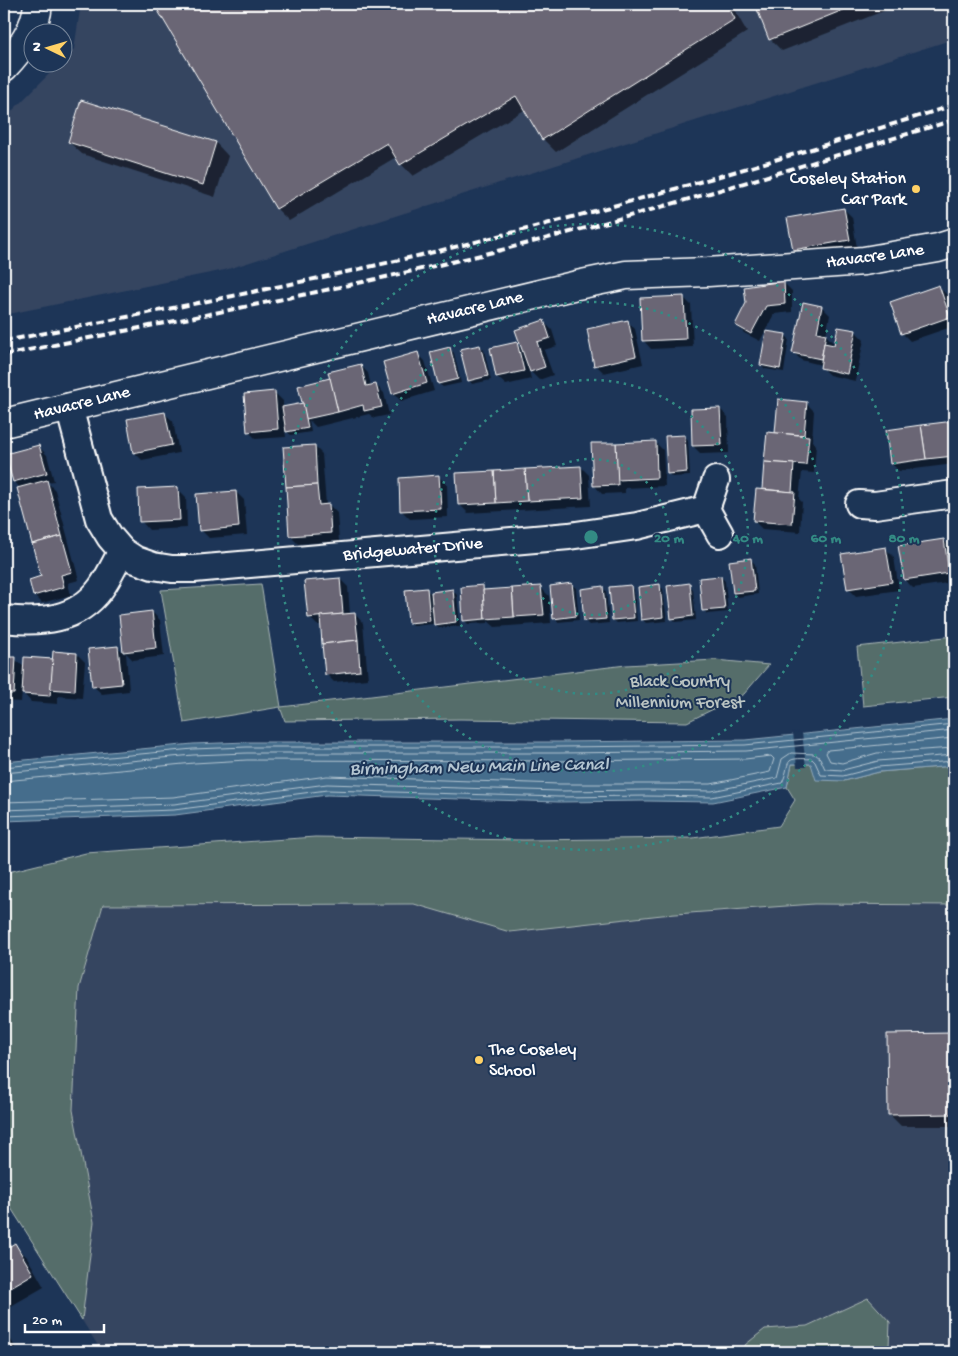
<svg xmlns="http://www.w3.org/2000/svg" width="958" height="1356" viewBox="0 0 958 1356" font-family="'Gochi Hand',sans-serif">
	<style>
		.built { fill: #344460 }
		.green { fill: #546d6a; stroke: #aab6b4 }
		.water { fill: #446d8c; stroke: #8fa7ba }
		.pier { fill: #1d3557 }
		.shadow { fill: #0007 }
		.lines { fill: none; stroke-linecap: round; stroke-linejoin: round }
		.shore { stroke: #b4c5d1; stroke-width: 1 }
		.building { fill: #6a6674; stroke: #fff }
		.minor-casing { stroke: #fff; stroke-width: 30 }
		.tertiary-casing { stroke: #fff; stroke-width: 31 }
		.minor { stroke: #1d3557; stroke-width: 26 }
		.tertiary { stroke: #1d3557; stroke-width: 28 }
		.rail { stroke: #fff; stroke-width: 4; stroke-dasharray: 8 4; stroke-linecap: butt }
		.ring { fill: none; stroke: #338b84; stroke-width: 2.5; stroke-dasharray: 2.5 5 }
		.poi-dot { fill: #ffd166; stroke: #1d3557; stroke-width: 2 }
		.labels { text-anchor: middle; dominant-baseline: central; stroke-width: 4; stroke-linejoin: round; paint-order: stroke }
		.poi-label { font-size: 18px; fill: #fff; stroke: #1d3557; text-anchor: end }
		.street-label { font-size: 18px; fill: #fff; stroke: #1d3557 }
		.park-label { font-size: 18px; fill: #bbc5c3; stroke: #1d3557 }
		.water-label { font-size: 19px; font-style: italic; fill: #b4c5d1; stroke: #1d3557 }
		.centre { fill: #338b84; stroke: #1d3557; stroke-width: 2.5 }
		.ring-label { font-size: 15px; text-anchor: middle; font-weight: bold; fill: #338b84; stroke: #1d3557; stroke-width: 4; stroke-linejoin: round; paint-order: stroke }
	</style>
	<rect width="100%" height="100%" fill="#1d3557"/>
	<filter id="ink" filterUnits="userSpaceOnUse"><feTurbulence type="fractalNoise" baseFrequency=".02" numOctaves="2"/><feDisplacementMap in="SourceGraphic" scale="10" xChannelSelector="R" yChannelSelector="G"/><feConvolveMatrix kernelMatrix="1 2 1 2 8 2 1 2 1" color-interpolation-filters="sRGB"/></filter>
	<g filter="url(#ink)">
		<g class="built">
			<path d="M81 4H954V39L225 270 4 315V119L74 49Z"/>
			<path d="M814 904 954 905V1352H102L4 1197V924L103 905Z"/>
		</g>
		<g class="green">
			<path d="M261 584 281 707 626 665 715 660 769 665 744 694 687 722 460 719 285 721 280 707 184 723 161 590Z"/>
			<path d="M954 636V697L863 706 857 647Z"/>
			<path d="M792 764H811L844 781 879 772 954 766V905L814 904 662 915 510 932 414 904 103 905 79 988 73 1110 94 1222 82 1320 4 1197V873L86 853 315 837 524 840 693 838 779 826 795 800 787 787Z"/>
			<path d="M868 1298 890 1322 889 1346 881 1352H745V1345L765 1329 807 1326Z"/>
		</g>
		<path class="water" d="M954 719V766L879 772 844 781 816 780 811 764H792L787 787 713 802 647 801 559 802 327 795 175 815 4 821V762L193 744 247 742H559L745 740Z"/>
		<path class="pier" d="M802 732 806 767H797L793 733Z"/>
		<g class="shadow">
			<path d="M156 4H731L747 32 556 152 543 139 526 109 413 176 401 164 396 157 289 221 277 209Z"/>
			<path d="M756 4H883L886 10 782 51 770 39Z"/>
			<path d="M82 101 216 143 228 156 215 197 82 154 69 142Z"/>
			<path d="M844 209 852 217 857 248 802 257 794 249Z"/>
			<path d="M784 283 792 291V312L774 314 760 341 744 333 736 325Z"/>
			<path d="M939 287 947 295 954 316V326L910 341 902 333Z"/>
			<path d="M683 297 691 305 693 347 651 349 643 340Z"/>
			<path d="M822 307 830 315 826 335 835 345 839 328 856 332 864 340 855 381 829 375 821 367V365L801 360 793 352Z"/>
			<path d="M627 321 635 329 643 364 604 373 596 365Z"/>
			<path d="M544 322 552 330 557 346 544 350 553 375 539 380 529 370 531 379 506 385 497 377 516 343 523 350Z"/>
			<path d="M785 335 789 339 784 372 765 369 761 365Z"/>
			<path d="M480 346 484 350 491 380 472 384 469 380Z"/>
			<path d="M450 349 454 353 461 383 443 387 439 384Z"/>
			<path d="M417 353 425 361 434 391 401 401 393 393Z"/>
			<path d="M360 365 368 373 371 386 376 385 384 393 389 415 374 418 369 414 316 427 309 420 311 432 291 435 285 430 286 437 256 439 248 431 275 393 283 401V408L304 404 331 379Z"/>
			<path d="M806 403 814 411 812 441 816 445 814 473 802 472 799 499 802 502 800 532 762 529 754 521 763 491 768 433 776 434Z"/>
			<path d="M720 409 728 417 729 453 701 454 693 446Z"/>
			<path d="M164 413 173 421 179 453 142 460 134 452Z"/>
			<path d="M954 423V464L899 471 891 463 887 431Z"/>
			<path d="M685 436 688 440 690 476 672 477 668 473Z"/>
			<path d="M655 442 663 450 665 486 625 488V493L602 494 594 485Z"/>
			<path d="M314 446 322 454 326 505H329L337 513 339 541 298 544 290 536Z"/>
			<path d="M39 447 47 455 54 481 47 482 55 490 79 580 68 583 71 595 42 603 34 595 43 577 21 489 14 481Z"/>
			<path d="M581 467 589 475 591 506 468 513 460 505Z"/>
			<path d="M439 477 447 485 448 517 410 519 401 510Z"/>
			<path d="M178 489 186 497 187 528 149 530 141 521Z"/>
			<path d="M236 492 244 500 247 535 209 538 201 530Z"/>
			<path d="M944 540 952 549 954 565V582L913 588 905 580Z"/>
			<path d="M886 549 894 557 899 590 856 596 848 588Z"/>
			<path d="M751 560 755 564 758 594 738 597 734 593Z"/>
			<path d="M721 577 725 581 728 612 707 614 704 610Z"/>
			<path d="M340 579 348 587 350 615 355 614 363 623 368 679 334 682 326 674 322 625H317L309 617Z"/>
			<path d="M572 585 576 588 579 620 558 622 555 618Z"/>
			<path d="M689 585 693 589 696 620 676 622 672 618Z"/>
			<path d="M630 586 634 590 637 621 617 623 613 620Z"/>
			<path d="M659 586 663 589 667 621 646 623 642 619Z"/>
			<path d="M482 587 486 590 541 588 549 596 551 623 495 627 488 621V623L468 624 464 620Z"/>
			<path d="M602 588 606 591 609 623 589 625 585 621Z"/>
			<path d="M426 589 433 596 453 591 457 595 460 626 439 628 433 621V624L413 626 409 622Z"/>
			<path d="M152 612 160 620 164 656 133 660 126 653 129 691 102 694 93 686 118 647 125 654 120 616Z"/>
			<path d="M77 654 85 662 82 698 58 696V704L31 702 22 692 21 702 4 701V658L15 659 25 668Z"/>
			<path d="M954 1034V1126H901L889 1114 888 1035Z"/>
			<path d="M14 1245 27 1257 44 1287 4 1310V1251Z"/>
			<path d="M4 1328 18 1352H4Z"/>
		</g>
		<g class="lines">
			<g class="shore">
				<path d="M954 738 828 750 826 753 830 761 842 763 877 753 954 748"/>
				<path d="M4 767 193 749 247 747H559L745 745 954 724"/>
				<path d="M4 773 193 755 247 753H559L746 751 954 730"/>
				<path d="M4 781 194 763 247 760 559 761 745 759 771 756 774 759 770 772 711 784H559L327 776 173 797 4 802"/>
				<path d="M4 810 174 804 327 784 559 791 647 790 712 791 777 778 782 759 791 753 815 754 820 758 825 769 843 770 878 761 954 755"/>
				<path d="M4 816 174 810 327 790 559 797 647 796 712 797 782 783C792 762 780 757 812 759L815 762 821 775 843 776 878 767 954 761"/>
			</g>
		</g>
		<g class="building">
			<path d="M154 4H727L735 19 542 140 516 96 400 165 387 143 276 209Z"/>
			<path d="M755 4H858L769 40Z"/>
			<path d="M81 100 216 142 203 185 68 142Z"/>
			<path d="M844 208 850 240 793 250 787 218Z"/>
			<path d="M784 281 785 304 766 306 751 334 735 325 746 303 744 287Z"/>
			<path d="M939 285 950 317 901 334 890 302Z"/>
			<path d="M684 296 686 339 642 341 640 298Z"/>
			<path d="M803 302 822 306 817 332 826 334 821 359 792 353Z"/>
			<path d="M544 320 550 338 537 342 545 367 530 372 515 330Z"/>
			<path d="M628 320 636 356 594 366 587 329Z"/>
			<path d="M838 327 856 330 847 374 820 368 824 343 834 345Z"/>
			<path d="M766 331 786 334 780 369 760 365Z"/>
			<path d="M517 342 524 371 496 377 490 348Z"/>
			<path d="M480 345 488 376 468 381 460 349Z"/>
			<path d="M450 347 458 379 438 384 430 352Z"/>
			<path d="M418 352 427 383 392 394 383 362Z"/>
			<path d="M361 364 366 386 376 384 382 407 364 411 363 405 338 412 328 372Z"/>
			<path d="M330 378 338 412 306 419 298 386Z"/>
			<path d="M275 391 278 429 247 432 244 394Z"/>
			<path d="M778 399 807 402 804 435 775 433Z"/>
			<path d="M303 403 308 428 286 432 282 407Z"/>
			<path d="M720 408 722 445 692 446 691 409Z"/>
			<path d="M165 412 172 445 133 453 127 419Z"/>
			<path d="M954 421V456L926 459 921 425Z"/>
			<path d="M921 425 926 459 890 464 886 430Z"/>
			<path d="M767 432 809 436 806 465 764 462Z"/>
			<path d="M685 435 687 472 667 474 665 436Z"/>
			<path d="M656 441 657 478 617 480 616 443Z"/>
			<path d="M591 443H616L618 485 593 486Z"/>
			<path d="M39 445 47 473 13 482 5 454Z"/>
			<path d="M315 445 317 485 286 487 283 447Z"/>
			<path d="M764 462 794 464 792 492 762 489Z"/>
			<path d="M581 466 583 498 527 501 525 469Z"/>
			<path d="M525 469 527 501 496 503 494 471Z"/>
			<path d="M494 471 496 503 458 505 456 473Z"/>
			<path d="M439 475 441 509 400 511 399 478Z"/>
			<path d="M47 480 62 536 32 544 17 488Z"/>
			<path d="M317 485 319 505 329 504 331 533 289 536 286 487Z"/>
			<path d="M178 487 180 520 139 522 138 489Z"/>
			<path d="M756 489 795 492 792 524 753 521Z"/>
			<path d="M236 491 239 527 199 531 196 494Z"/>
			<path d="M62 536 72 572 61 575 64 587 33 596 29 580 41 576 32 544Z"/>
			<path d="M944 539 949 573 904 580 898 546Z"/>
			<path d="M886 547 892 582 847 589 841 554Z"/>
			<path d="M751 558 755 591 733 593 729 561Z"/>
			<path d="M721 576 725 609 702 611 699 578Z"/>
			<path d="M340 578 343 614 308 618 304 581Z"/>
			<path d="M572 583 576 616 553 619 550 586Z"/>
			<path d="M690 583 693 616 671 619 667 586Z"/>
			<path d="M660 584 663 617 641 620 638 587Z"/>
			<path d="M483 585 485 619 463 621 461 587Z"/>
			<path d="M631 585 634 618 612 620 609 587Z"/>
			<path d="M541 586 544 615 514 617 512 588Z"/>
			<path d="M603 586 606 619 584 621 581 589Z"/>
			<path d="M427 588 430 621 408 623 405 590Z"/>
			<path d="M512 588 514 617 485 619 483 590Z"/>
			<path d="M453 589 456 622 434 625 431 592Z"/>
			<path d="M152 611 156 648 123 652 119 615Z"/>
			<path d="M355 613 358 640 322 644 320 616Z"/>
			<path d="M358 640 360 671 325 675 322 644Z"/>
			<path d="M118 646 122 684 92 687 88 649Z"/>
			<path d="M53 651 77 653 75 691 50 689Z"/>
			<path d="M4 657H16L14 694H4Z"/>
			<path d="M24 657 53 659 50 696 22 694Z"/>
			<path d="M954 1033V1114L888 1115 887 1034Z"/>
			<path d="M15 1243 33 1274 4 1291V1250Z"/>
			<path d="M4 1334 13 1349 8 1352H4Z"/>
		</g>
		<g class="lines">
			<defs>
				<g id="minor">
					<path d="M69 407 99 519 110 537 122 551 136 560 153 566 172 569H194L569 536 637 526 706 509"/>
					<path d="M716 480 706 509 720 534"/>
					<path d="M859 504 875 505 954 494"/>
					<path d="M4 619C41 623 77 621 101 588 109 577 115 563 122 551"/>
				</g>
				<g id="tertiary">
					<path d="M4 67C21 49 36 29 38 4"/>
					<path d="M4 423 577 285 626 275 708 272 864 261 938 248 954 243"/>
				</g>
			</defs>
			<use href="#minor" class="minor-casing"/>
			<use href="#tertiary" class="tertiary-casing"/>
			<use href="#minor" class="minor"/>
			<use href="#tertiary" class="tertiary"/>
			<g class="rail">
				<path d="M4 341C168 309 333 278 495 237 650 198 802 153 954 105"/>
				<path d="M4 355C163 323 323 293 481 255 640 216 797 167 954 120"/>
			</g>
		</g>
	</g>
	<g class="ring">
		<circle cx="591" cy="537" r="78"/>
		<circle cx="591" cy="537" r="157"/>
		<circle cx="591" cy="537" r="235"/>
		<circle cx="591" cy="537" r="313"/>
	</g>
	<g class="poi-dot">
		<circle cx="916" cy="189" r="5"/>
		<circle cx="479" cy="1060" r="5"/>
	</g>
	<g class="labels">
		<g class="poi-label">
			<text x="906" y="179">Coseley Station<tspan x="906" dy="21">Car Park</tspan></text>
			<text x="489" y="1050" text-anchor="start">The Coseley<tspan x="489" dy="21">School</tspan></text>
		</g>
		<g class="street-label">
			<text transform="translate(875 257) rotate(-8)">Havacre Lane</text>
			<text transform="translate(475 309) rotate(-14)">Havacre Lane</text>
			<text transform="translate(82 404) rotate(-14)">Havacre Lane</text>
			<text transform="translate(413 550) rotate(-5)">Bridgewater Drive</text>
		</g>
		<g class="park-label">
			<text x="680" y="682">Black Country<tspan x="680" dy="21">Millennium Forest</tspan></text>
		</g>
		<g class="water-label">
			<text transform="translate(479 768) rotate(-1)">Birmingham New Main Line Canal</text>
		</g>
	</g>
	<circle cx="591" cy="537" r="8" class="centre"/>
	<g class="ring-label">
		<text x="669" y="542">20 m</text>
		<text x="748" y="542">40 m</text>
		<text x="826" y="542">60 m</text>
		<text x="904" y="542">80 m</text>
	</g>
	<rect width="958" height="1356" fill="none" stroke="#1d3557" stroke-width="20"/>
	<rect x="10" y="10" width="938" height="1336" fill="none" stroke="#fff" stroke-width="2" filter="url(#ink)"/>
	<g transform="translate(48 48) rotate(275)"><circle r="24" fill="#1d3557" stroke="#77869a"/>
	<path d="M0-4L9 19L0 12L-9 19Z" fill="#ffd166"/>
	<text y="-8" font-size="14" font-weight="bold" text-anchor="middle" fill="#ffffff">N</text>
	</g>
	<path d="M25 1324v8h79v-8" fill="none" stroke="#ffffff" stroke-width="2.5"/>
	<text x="32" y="1324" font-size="15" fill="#ffffff" stroke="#1d3557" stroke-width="4" paint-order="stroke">20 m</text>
</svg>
